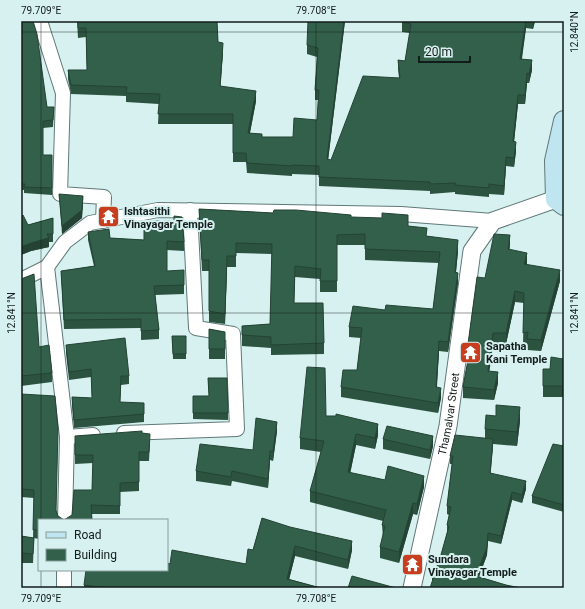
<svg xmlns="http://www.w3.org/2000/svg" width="585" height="609" viewBox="0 0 585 609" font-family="Roboto,sans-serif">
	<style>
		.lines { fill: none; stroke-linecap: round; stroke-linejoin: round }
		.minor-casing { stroke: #607978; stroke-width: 16 }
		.tertiary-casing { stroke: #607978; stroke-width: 19 }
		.secondary-casing { stroke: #607978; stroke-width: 22 }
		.minor { stroke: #fff; stroke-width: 14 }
		.tertiary { stroke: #fff; stroke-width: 17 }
		.secondary { stroke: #bee5f0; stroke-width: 20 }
		.wall { fill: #2c5340 }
		.shaded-wall { fill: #244334 }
		.building { fill: #33604a; stroke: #244334 }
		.ticks { fill: none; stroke: #121c1b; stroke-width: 1; stroke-opacity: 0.45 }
		.labels { text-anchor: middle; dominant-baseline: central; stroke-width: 4; stroke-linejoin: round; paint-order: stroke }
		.poi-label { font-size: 11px; font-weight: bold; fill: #121c1b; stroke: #d6f1f0; text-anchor: start }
		.street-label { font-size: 11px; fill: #121c1b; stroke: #d6f1f0 }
		.neatline { fill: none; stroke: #121c1b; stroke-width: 1.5 }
		.ticks-label { font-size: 10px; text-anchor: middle; fill: #121c1b }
	</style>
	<rect width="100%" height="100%" fill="#d6f1f0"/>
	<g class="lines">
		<defs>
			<g id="minor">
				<path d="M40 21 63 93 60 194 104 197 103 221"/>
				<path d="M47 267 67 437 65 520"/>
				<path d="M21 280 47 267 65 242 90 223 158 210 401 214 493 221"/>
				<path d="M124 433 237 429 233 334 196 328 190 210"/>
				<path d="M67 437 93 435"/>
				<path d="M64 588V570"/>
			</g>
			<g id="tertiary">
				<path id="s1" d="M412 588 448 426 472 251 493 221 556 199"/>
			</g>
			<path id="secondary" d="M564 121 555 161 556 199 564 205"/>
		</defs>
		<use href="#minor" class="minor-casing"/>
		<use href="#tertiary" class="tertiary-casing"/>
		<use href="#secondary" class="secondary-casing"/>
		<use href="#minor" class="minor"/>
		<use href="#tertiary" class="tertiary"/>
		<use href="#secondary" class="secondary"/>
	</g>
	<g class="wall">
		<path d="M21 21 47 107H54L53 127 43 128V155H52V195L24 193V190H21Z"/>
		<path d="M77 21H217L218 42 223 52 220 86 256 101 250 133 262 137H293L317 120 318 100H315V90L317 57 307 54V45L321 21H345L328 160H331L399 78 398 69V60L405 61 410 33 402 32V21H535L533 29 526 28 522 59 532 70 529 83H527L525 104H518L514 142 516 151 514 167 506 166 504 195 489 194V197L455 194V192L430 194V191L319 186V175L292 174V176L247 173 246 162H233V124H158L159 104 126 102V96L71 94 68 79V70H87L86 37 78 38Z"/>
		<path d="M59 194 83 204 82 218 62 234Z"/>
		<path d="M199 209 351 217 408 226 427 236 458 251 456 272 458 283 448 352 439 351 437 387 441 398 438 413 341 397V387L357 370 361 338 349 337V327L385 310 433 309 439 263 365 260V245H337V292H320V279L295 277 294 303 324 343V354L271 355V348L242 346V326L270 324 272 254 236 253V267H227L225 324 209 322V271H202Z"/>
		<path d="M21 216 28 225 53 218V242H49V247L31 251 21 255Z"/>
		<path d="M144 225 184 242V251L167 250V271L184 285V294L155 295 159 330V339L141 340V328L64 329 61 271 94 266 88 240V232L110 238 144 240Z"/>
		<path d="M510 245 509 250 527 265 560 281 541 351 527 350V343H523L524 303 515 302 506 344H493L489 371 498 383 494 400 463 398V387L469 355H468V344L485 278Z"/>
		<path d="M21 279 39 347 52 373V382L21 386Z"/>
		<path d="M209 329 225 332V359H209Z"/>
		<path d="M172 336H186V359H173Z"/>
		<path d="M66 345 129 376V384L121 385 120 402 144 411V422L74 428 72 405V397L92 398 91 377 69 380 66 353Z"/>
		<path d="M564 356V397H543V369H550L563 359Z"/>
		<path d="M208 378 228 413V420L193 419V396H209Z"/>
		<path d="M21 394 58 516 64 520 72 515 92 490 93 463 75 464V436L142 433 150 442 149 461H139V491L120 492V514H92V520H39V539L34 538 33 563H22L21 572V536L33 538 34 498 21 497Z"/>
		<path d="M326 416 378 435 375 449 356 445 350 473 385 480 424 487 417 515 413 514 399 563 380 558V547L383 537 382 525 383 521 310 502V491L321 452 300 449V438Z"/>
		<path d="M520 421 517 446 493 444 490 473 526 489 522 503 512 500 501 544 488 541 487 555 479 577 506 585 432 581V576L439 562 447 533V525L449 515 447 514V506L452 464H450V456L485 438V429Z"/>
		<path d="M277 431 273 461 270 460 268 488 232 481 231 486 196 481V471L253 450Z"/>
		<path d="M383 439 433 446 430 459 383 449Z"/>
		<path d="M564 446V512L532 503V496Z"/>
		<path d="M262 518 352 550 348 569 295 556 289 579 321 588H84V585L170 564H246L253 550Z"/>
	</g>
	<g class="shaded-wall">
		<path d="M344 21H345L327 169V159Z"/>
		<path d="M526 21V28L520 68V59Z"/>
		<path d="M533 21H535L533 29Z"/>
		<path d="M223 43V52L220 95V86Z"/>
		<path d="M532 60V70L529 83V74Z"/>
		<path d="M527 73V83L525 104V95Z"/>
		<path d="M256 91V101L248 142V133Z"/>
		<path d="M518 95V104L513 151V141Z"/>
		<path d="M516 142V151L514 167V158Z"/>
		<path d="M506 157V166L504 195V186Z"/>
		<path d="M83 196 82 218 62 234V226Z"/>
		<path d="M510 235V245L508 260V249Z"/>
		<path d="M49 238V247L31 251 21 255V247L31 243Z"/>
		<path d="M458 240V251L455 282V272Z"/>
		<path d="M527 253V264L524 275V264Z"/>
		<path d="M227 256V267L225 324V314Z"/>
		<path d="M560 270V281L541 351V340Z"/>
		<path d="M458 273V283L448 352V342Z"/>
		<path d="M515 291V302L506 344V333Z"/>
		<path d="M493 333V344L488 382V371Z"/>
		<path d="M439 341V351L436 398V387Z"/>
		<path d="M498 372V383L494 400V390Z"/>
		<path d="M441 388V398L438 413V403Z"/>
		<path d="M520 407V421L517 446V432Z"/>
		<path d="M277 422V431L273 461V451Z"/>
		<path d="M378 424V435L375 449V438Z"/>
		<path d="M356 434V445L348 484V472Z"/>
		<path d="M433 436V446L430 459V450Z"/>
		<path d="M493 439V447L490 481V473Z"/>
		<path d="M270 451V460L268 488V479Z"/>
		<path d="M424 476V487L417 515V504Z"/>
		<path d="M526 481V489L522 503V495Z"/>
		<path d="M512 492V500L501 544V536Z"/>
		<path d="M413 503V514L399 563V552Z"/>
		<path d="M488 533 487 555 476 584V576Z"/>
		<path d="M352 541V550L348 569V560Z"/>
		<path d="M295 546V556L287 588V579Z"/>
	</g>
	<g class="building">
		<path d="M21 21H33L37 34 47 107H54L53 120 43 121V155H52V188L24 187 25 184H21Z"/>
		<path d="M78 21H217L218 42 223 43 220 86 256 91 248 133 262 134V137H293L294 118 317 120 319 90H315L318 48 307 45 308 21H344L327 159 331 160 363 76 400 78 398 60 405 61 411 24 402 22V21H526L520 59 532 60 529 74 527 73 525 95H518L513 141 516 142 514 158 506 157 504 186 489 184V188L455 185 456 183 430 184V182L319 177V166L292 165V166L247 163 246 153H233V114H158L160 94 126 93 127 87 71 85 68 70H87L86 28H78Z"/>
		<path d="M59 194 83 196 82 210 62 226Z"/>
		<path d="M199 209 273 213 274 210H296L351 215V217L382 218V213L408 215V226L427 228 426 236 458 240 455 272 458 273 448 342 439 341 436 387 441 388 438 403 341 387 343 370H357L362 328 349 327 353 306 385 310 386 305 433 309 440 252 365 249V234L337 235V281H320L321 269 295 266 294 303H323L324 343 271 345V337L242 335V326L270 324 272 244 236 243V256H227L225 314 209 311V260H202Z"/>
		<path d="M23 215 28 225 53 218V234H47L49 238 31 243 21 247V216Z"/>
		<path d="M174 216 182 217 184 242 167 241V271L184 270V285L154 286 159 330 141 331V319L64 320 61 271 95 266 88 232 109 229 110 238 144 240V225H153V221H174Z"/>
		<path d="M494 234 510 235 508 249 527 253 524 264 560 270 541 340 527 339 528 332 523 333 524 293 515 291 506 333H493L488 371 498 372 494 390 463 387 471 344H468L477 277 485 278Z"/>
		<path d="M34 274 39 347 49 345 52 373 21 376V279Z"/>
		<path d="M209 329 225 332V349H209Z"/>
		<path d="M172 336H186V354H173Z"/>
		<path d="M125 338 129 376H121L120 402 144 403V414L74 420 72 397 92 398 91 369 69 372 66 345Z"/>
		<path d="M564 356V386H543V369H550L551 357 563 359Z"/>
		<path d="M307 367 325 368 326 416H336V414L378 424 375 438 356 434 348 472 385 480 388 466 424 476 417 504 413 503 399 552 380 547 385 526 382 525 386 510 310 491 324 441 300 438Z"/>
		<path d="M208 378H227L228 413H193V396H209Z"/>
		<path d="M21 394 55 396 58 429 56 511 58 516 64 520 72 515 74 490H92L93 455H75V436L142 431V433L150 434 149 452H139V482L120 483V506L91 505 92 520H39V530H33L34 490 21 489Z"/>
		<path d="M496 405 520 407 517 432 485 429 486 415 496 416Z"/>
		<path d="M256 418 277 422 273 451H270L268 479 232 471 231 477 196 471 200 444 253 450Z"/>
		<path d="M387 426 433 436 430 450 383 439Z"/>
		<path d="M455 435 493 439 490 473 526 481 522 495 512 492 501 536 488 533 487 547 476 576 506 585 521 588H430L434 576H432L439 562 449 526 447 525 451 507 447 506 453 456H450Z"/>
		<path d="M553 444 564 446V505L532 496Z"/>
		<path d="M262 518 290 527 352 541 348 560 295 546 287 579 321 588H106L84 585 86 570H167V563L170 564 172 550 246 564 248 549 253 550Z"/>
		<path d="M21 536 34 538 33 554 22 553 21 562Z"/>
		<path d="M352 576 396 588H348Z"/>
	</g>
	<path class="ticks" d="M41 21V520M316 21V588M21 32H564M21 313H564M41 570V588"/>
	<defs>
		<symbol id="temple-square" viewBox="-11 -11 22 22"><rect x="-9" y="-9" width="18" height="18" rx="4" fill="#c73d1d" stroke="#d6f1f0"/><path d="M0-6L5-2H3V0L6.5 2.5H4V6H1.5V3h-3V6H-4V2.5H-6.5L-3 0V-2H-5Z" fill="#fff"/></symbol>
	</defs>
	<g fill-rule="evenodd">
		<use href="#temple-square" x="96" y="204" width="25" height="25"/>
		<use href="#temple-square" x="458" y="340" width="25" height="25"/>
		<use href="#temple-square" x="400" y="552" width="25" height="25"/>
	</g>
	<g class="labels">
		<g class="poi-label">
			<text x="124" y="211">Ishtasithi<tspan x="124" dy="13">Vinayagar Temple</tspan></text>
			<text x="486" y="346">Sapatha<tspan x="486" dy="13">Kani Temple</tspan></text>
			<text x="428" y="559">Sundara<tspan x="428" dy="13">Vinayagar Temple</tspan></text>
		</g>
		<g class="street-label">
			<text stroke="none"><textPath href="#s1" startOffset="178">Thamalvar Street</textPath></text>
		</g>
	</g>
	<rect width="585" height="609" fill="none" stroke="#d6f1f0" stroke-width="44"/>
	<rect x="38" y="519" width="130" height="52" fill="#d6f1f0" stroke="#889c9b"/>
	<rect x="46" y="532" width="20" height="6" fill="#bee5f0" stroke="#889c9b"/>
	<text x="74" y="539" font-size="12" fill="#121c1b">Road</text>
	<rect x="46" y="549" width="20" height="12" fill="#33604a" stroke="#889c9b"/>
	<text x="74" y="559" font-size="12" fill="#121c1b">Building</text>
	<path d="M419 56v6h51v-6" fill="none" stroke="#121c1b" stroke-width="2"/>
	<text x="425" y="56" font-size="12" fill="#121c1b" stroke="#d6f1f0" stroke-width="3" paint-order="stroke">20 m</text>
	<rect x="22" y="22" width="541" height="565" class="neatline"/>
	<g class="ticks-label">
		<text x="41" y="14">79.709°E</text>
		<text x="316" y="14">79.708°E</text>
		<text transform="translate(574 32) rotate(-90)" y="4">12.840°N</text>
		<text transform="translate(574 313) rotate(-90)" y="4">12.841°N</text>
		<text transform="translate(11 313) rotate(-90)" y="4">12.841°N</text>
		<text x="41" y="602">79.709°E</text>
		<text x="316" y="602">79.708°E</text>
	</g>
</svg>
